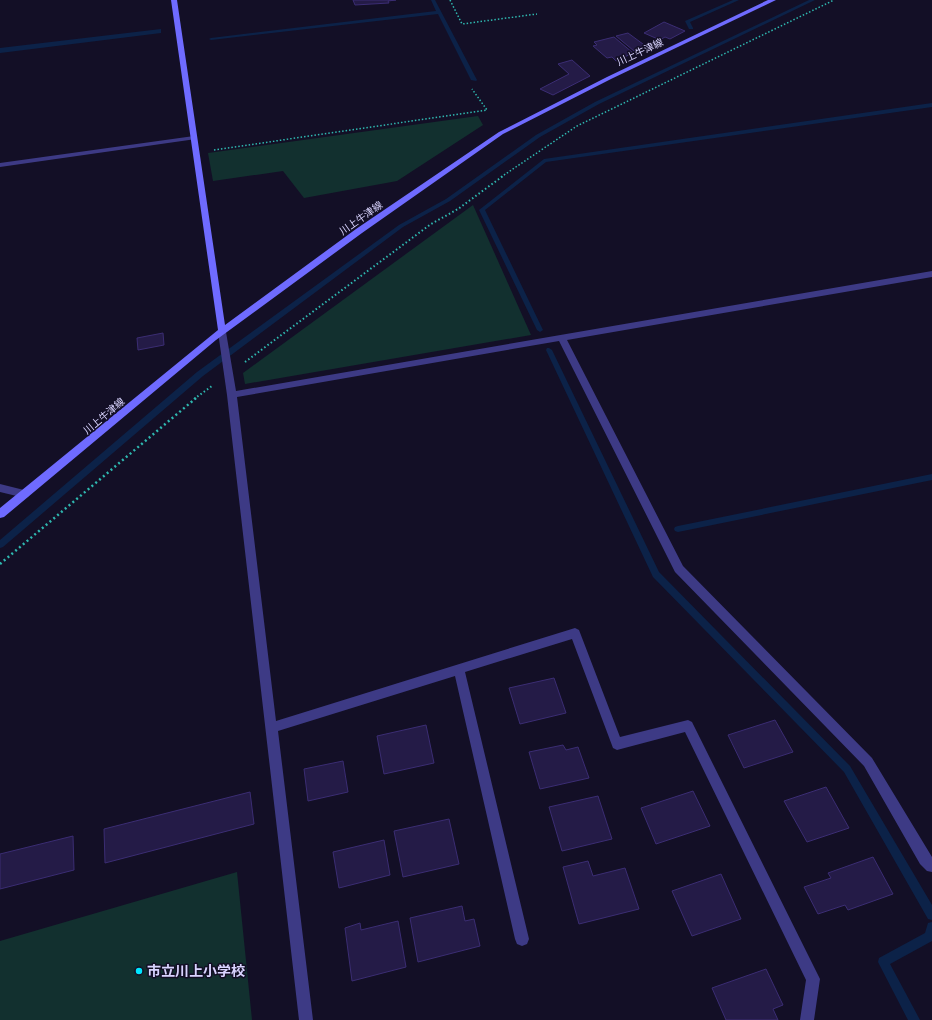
<svg xmlns="http://www.w3.org/2000/svg" width="932" height="1020" viewBox="0 0 932 1020" font-family="Jost,'Noto Sans JP',sans-serif">
	<style>
		.green { fill: #12302f }
		.water { fill: #0c2248 }
		.lines { fill: none; stroke-linecap: round; stroke-linejoin: round }
		.stream { fill: #0c2248; fill-rule: evenodd }
		.building { fill: #241b47; stroke: #3b2d73 }
		.path-far2 { stroke: #2fb8b0; stroke-width: 1.5; stroke-dasharray: 1.5 2; stroke-linecap: butt }
		.path-far1 { stroke: #2fb8b0; stroke-width: 2; stroke-dasharray: 1.5 2.5; stroke-linecap: butt }
		.path { stroke: #2fb8b0; stroke-width: 2.5; stroke-dasharray: 2 3; stroke-linecap: butt }
		.street { fill: #3d3a85; fill-rule: evenodd }
		.secondary { fill: #6f6bff; fill-rule: evenodd }
		.poi-dot { fill: #00e5ff; stroke: #130f26; stroke-width: 1.5 }
		.labels { text-anchor: middle; dominant-baseline: central; stroke-width: 3; stroke-linejoin: round; paint-order: stroke }
		.far-street-label { font-size: 10px; fill: #d9d4ff; stroke: #130f26 }
		.near-poi-label { font-size: 14px; font-weight: bold; fill: #d9d4ff; stroke: #130f26; text-anchor: start }
	</style>
	<rect width="100%" height="100%" fill="#130f26"/>
	<g class="green">
		<path d="M478 116 483 125 397 181 304 198 283 171 213 181 208 153Z"/>
		<path d="M473 205 531 335 245 384 243 373Z"/>
		<path d="M237 872 252 1020H0V941Z"/>
	</g>
	<path class="water" d="M161 29V33L0 53V48Z"/>
	<g class="lines">
		<g class="stream">
			<path d="M431 0H435L477 80 476 81 471 80 438 14 211 40 209 39 211 38 436 11Z"/>
			<path d="M733 0H739L690 22 693 28V29H689L685 21Z"/>
			<path d="M809 0H815L599 104 540 137 450 201 403 227 203 376 3 547 0 548V540L197 372 399 225 446 199 536 135 595 102Z"/>
			<path d="M932 103V107L546 162 485 210 543 330 540 332 537 330 479 210 544 159Z"/>
			<path d="M547 348H549L552 350 659 572 850 766 932 905V920L928 919 844 772 653 577 546 350Z"/>
			<path d="M932 474V480L678 532 675 531 674 529 675 527 678 526Z"/>
			<path d="M932 922V941L890 964 920 1020H908L878 962 879 958 925 933 928 923Z"/>
		</g>
	</g>
	<g class="building">
		<path d="M353 0H396L388 1 389 3 355 5Z"/>
		<path d="M664 22 685 31 670 39 665 37 660 40 644 33Z"/>
		<path d="M628 33 647 47 634 51 616 36Z"/>
		<path d="M614 37 633 53 616 61 612 57 607 58 593 46 597 45 594 42Z"/>
		<path d="M572 60 590 76 553 95 540 89 569 74 558 64Z"/>
		<path d="M163 333 164 345 138 350 137 338Z"/>
		<path d="M554 678 566 713 520 724 509 688Z"/>
		<path d="M775 720 793 752 744 768 728 735Z"/>
		<path d="M426 725 434 763 384 774 377 736Z"/>
		<path d="M563 745 566 750 578 747 589 778 540 789 529 752Z"/>
		<path d="M343 761 348 792 308 801 304 769Z"/>
		<path d="M826 787 849 828 807 842 784 801Z"/>
		<path d="M693 791 710 826 656 844 641 808Z"/>
		<path d="M250 792 254 824 105 863 104 829Z"/>
		<path d="M598 796 612 839 562 851 549 807Z"/>
		<path d="M449 819 459 864 403 877 394 831Z"/>
		<path d="M73 836 74 870 0 889V854Z"/>
		<path d="M384 840 390 875 339 888 333 852Z"/>
		<path d="M873 857 893 894 848 910 845 905 818 914 804 887 831 878 828 873Z"/>
		<path d="M588 861 593 876 625 868 639 909 579 924 563 867Z"/>
		<path d="M721 874 741 919 692 936 672 891Z"/>
		<path d="M462 906 465 921 474 919 480 946 418 962 410 918Z"/>
		<path d="M398 921 406 967 352 981 345 928 360 923 361 930Z"/>
		<path d="M766 969 783 1005 773 1009 778 1020H726L712 988Z"/>
	</g>
	<g class="lines">
		<g class="path-far2">
			<path d="M450 0 462 24 537 14"/>
			<path d="M214 150 487 110 472 89"/>
			<path d="M501 177 577 126 834 0"/>
		</g>
		<g class="path-far1">
			<path d="M245 362 431 224 458 209 503 176"/>
			<path d="M194 399 212 386"/>
		</g>
		<path class="path" d="M0 564 196 398"/>
		<g class="street">
			<path d="M194 136 197 138 196 139 0 167V163Z"/>
			<path d="M932 271V277L567 340 683 566 872 758 932 857V872L927 871 920 864 864 766 675 572 559 341 237 397 276 721 575 628 579 630 620 737 688 720 692 722 820 979 814 1020H800L806 980 685 732 617 750 613 748 572 639 465 672 529 939 527 944 522 946 517 944 515 939 455 676 278 731 313 1020H299L227 395 218 332 219 330H225L226 332 236 391Z"/>
			<path d="M0 484 28 491 30 494 28 497 25 498 0 492Z"/>
		</g>
		<path class="secondary" d="M171 0H177L225 325 356 229 499 132 607 77 768 0H776L611 79 503 134 362 233 216 340 4 517 0 518V508L218 330Z"/>
	</g>
	<circle class="poi-dot" cx="139" cy="971" r="4"/>
	<g class="labels">
		<g class="far-street-label">
			<text transform="translate(640 52) rotate(-25)">川上牛津線</text>
			<text transform="translate(361 218) rotate(-35)">川上牛津線</text>
			<text transform="translate(104 416) rotate(-40)">川上牛津線</text>
		</g>
		<g class="near-poi-label">
			<text x="147" y="971">市立川上小学校</text>
		</g>
	</g>
</svg>
